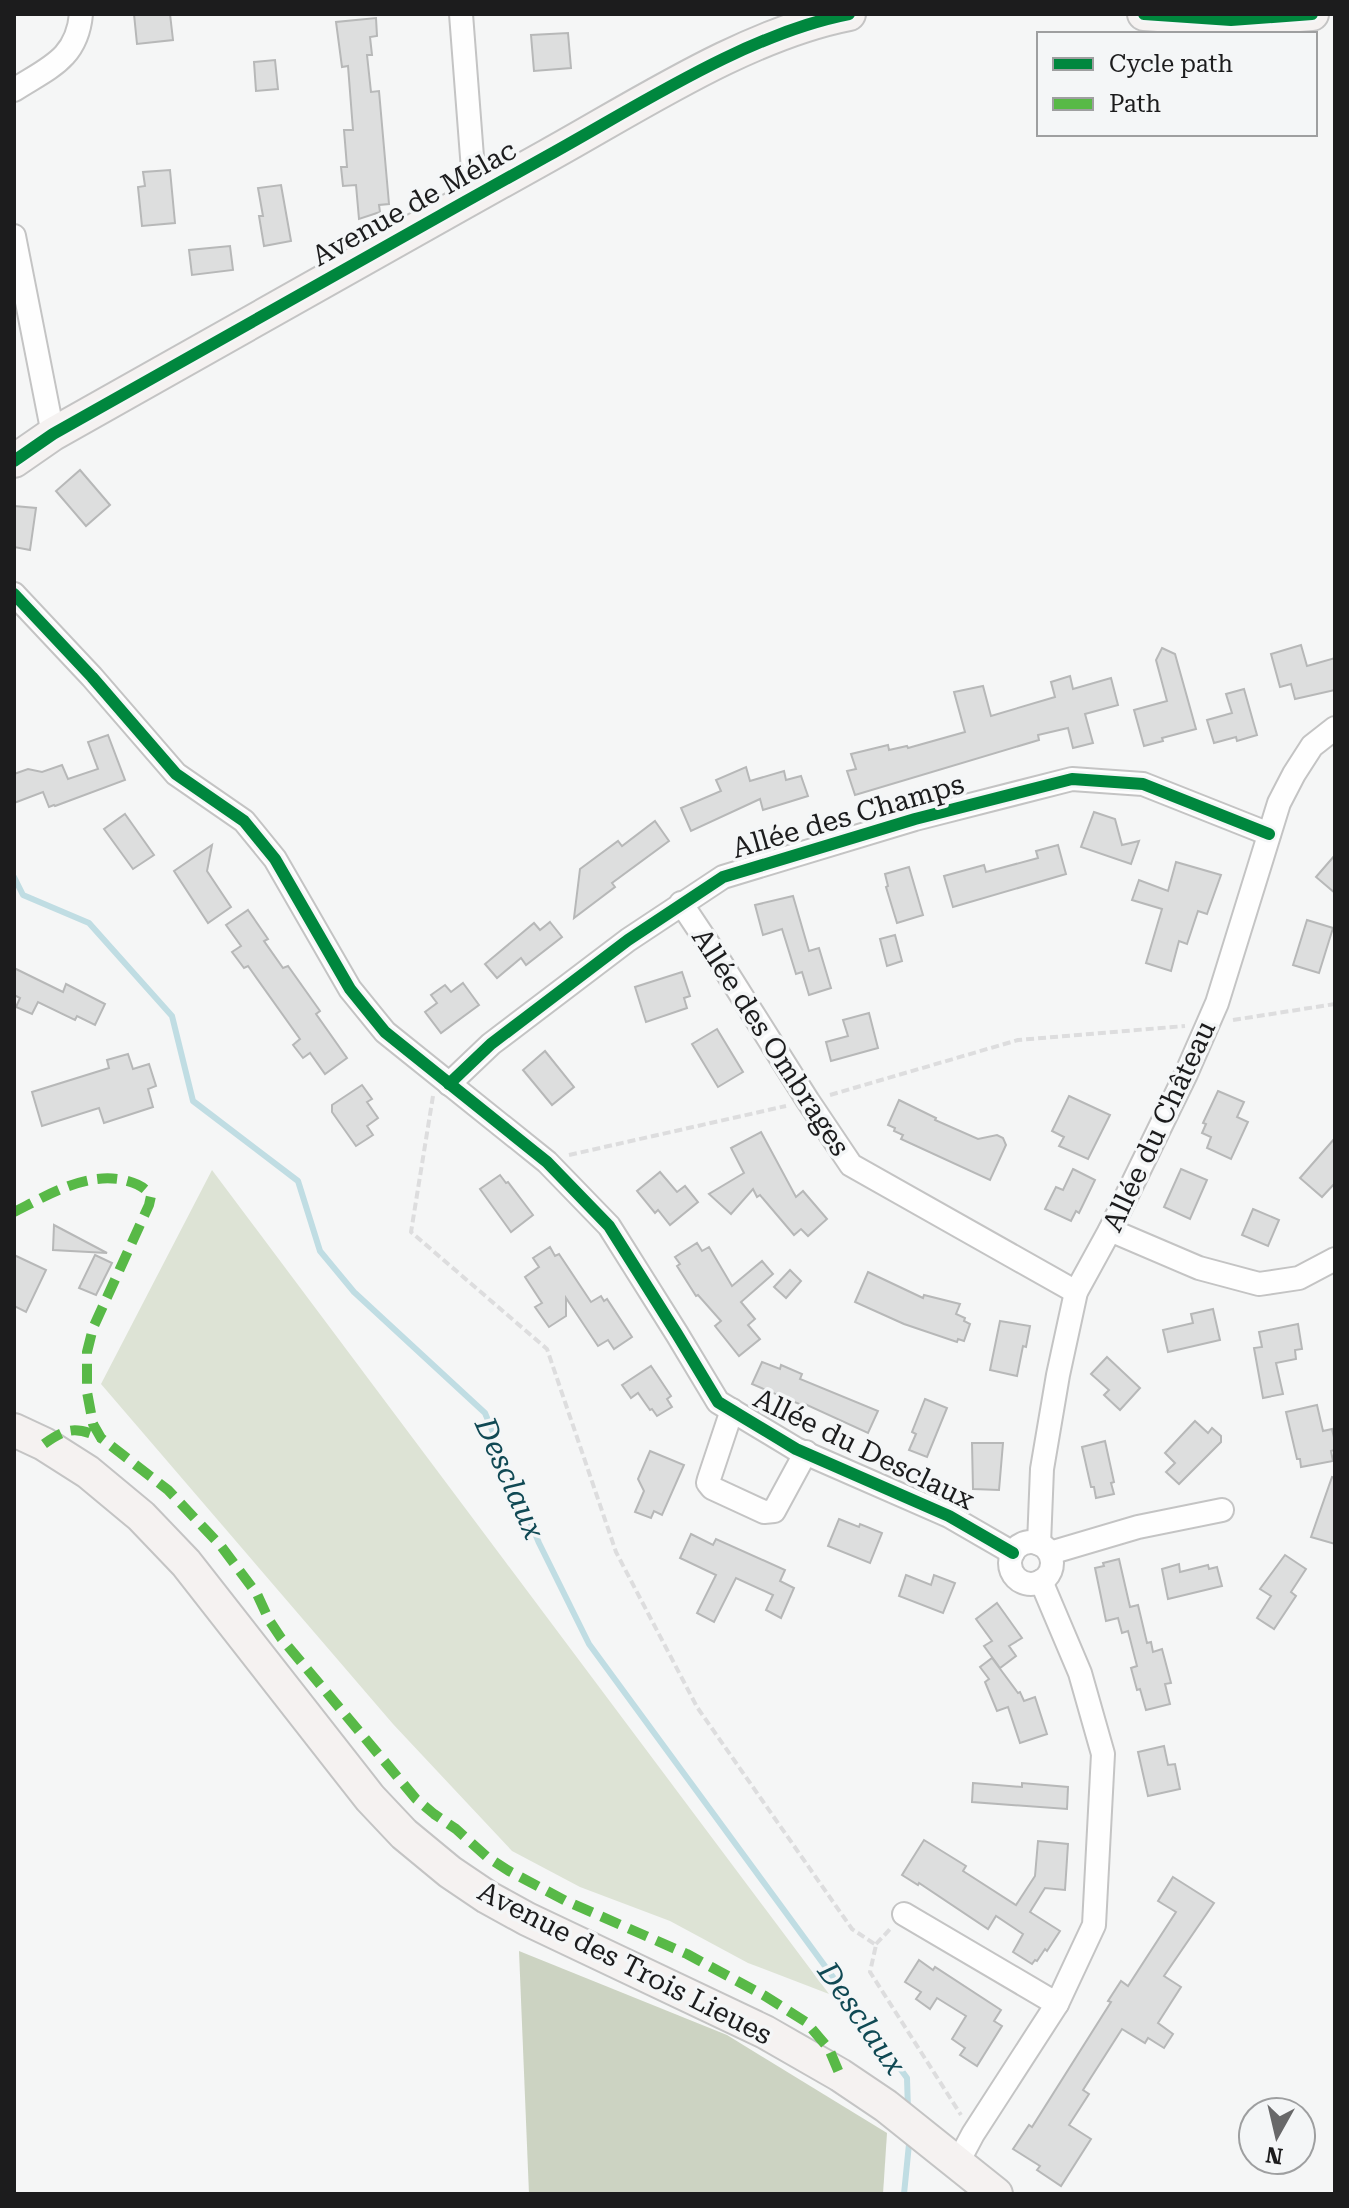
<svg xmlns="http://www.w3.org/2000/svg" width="1349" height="2208" viewBox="0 0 1349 2208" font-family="'Roboto Serif',serif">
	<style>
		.green { fill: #dde3d5 }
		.forest { fill: #ccd3c2 }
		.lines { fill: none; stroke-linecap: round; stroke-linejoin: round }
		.stream { stroke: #c0dde3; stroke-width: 6 }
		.building { fill: #dddede; stroke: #b7b8b8; stroke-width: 2 }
		.street-casing { stroke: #c4c4c4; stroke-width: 26 }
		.secondary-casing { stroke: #c4c4c4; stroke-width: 36 }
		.path { stroke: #ddddde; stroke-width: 4; stroke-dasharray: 8 4; stroke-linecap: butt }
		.street { stroke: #fefefe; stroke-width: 22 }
		.secondary { stroke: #f5f2f1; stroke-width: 32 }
		.quiet { stroke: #58b947; stroke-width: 10; stroke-dasharray: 20 10; stroke-linecap: butt }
		.cycleway-casing { stroke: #f4f6f7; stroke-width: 17 }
		.cycleway { stroke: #00873e; stroke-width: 12 }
		.labels { text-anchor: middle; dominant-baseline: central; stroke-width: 7; stroke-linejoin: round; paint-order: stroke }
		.street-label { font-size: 28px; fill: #1c1c1d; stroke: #f4f6f7 }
		.water-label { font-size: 30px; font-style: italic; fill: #104954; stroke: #f4f6f7 }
	</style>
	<rect width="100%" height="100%" fill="#f5f6f6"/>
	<path class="green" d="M212 1170 829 1994 748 1963 670 1921 580 1887 512 1851 393 1724 101 1384Z"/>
	<path class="forest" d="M519 1951 727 2035 887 2133 883 2194H529Z"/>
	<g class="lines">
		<g class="stream">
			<path d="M14 877 23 895 89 923 172 1016 193 1101 298 1181 320 1251 354 1292 485 1413 539 1543 589 1644 907 2078 908 2110"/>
			<path d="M904 2194 909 2144"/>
		</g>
	</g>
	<g class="building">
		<path d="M134 14H170L173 40 137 44Z"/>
		<path d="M376 18 377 36 370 37 372 55H367L371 92 379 91 389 204 379 205 380 212 359 219 356 185 343 186 341 167H347L344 130H353L348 66 342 67 336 22Z"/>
		<path d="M568 33 571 68 534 71 531 35Z"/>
		<path d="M275 60 278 89 256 91 254 62Z"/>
		<path d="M170 170 175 223 142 226 138 187 145 186 143 172Z"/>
		<path d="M281 185 291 241 264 246 259 216H263L258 188Z"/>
		<path d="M230 246 233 270 192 275 189 250Z"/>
		<path d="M80 470 110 505 86 526 56 491Z"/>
		<path d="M14 506 36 508 30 550 14 547Z"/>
		<path d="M1301 645 1307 666 1335 658V690L1295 699 1291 684 1280 687 1271 654Z"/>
		<path d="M1162 648 1175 654 1196 729 1162 738 1163 741 1144 746 1134 710 1167 701 1156 660Z"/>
		<path d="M1070 676 1073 689 1111 678 1118 705 1085 714 1093 743 1073 748 1068 728 1038 735 1039 740 855 795 847 771 856 769 851 754 888 745 889 750 907 746 908 748 965 732 954 692 983 686 991 716 1055 697 1051 682Z"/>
		<path d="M1244 689 1257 735 1237 741 1236 737 1214 743 1207 720 1232 713 1226 694Z"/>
		<path d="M108 735 125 780 55 806 54 805 49 807 43 792 14 803V774L28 769 42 772 62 765 68 779 98 769 88 742Z"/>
		<path d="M746 767 750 781 784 771 786 780 801 776 808 796 763 810 760 799 691 831 681 808 721 791 716 780Z"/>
		<path d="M1094 812 1115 819 1122 845 1139 841 1131 864 1081 847Z"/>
		<path d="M125 814 154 855 133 869 104 829Z"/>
		<path d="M655 821 669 841 612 883 615 887 574 918 580 869 618 841 622 846Z"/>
		<path d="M212 845 207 871 231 907 208 923 174 871Z"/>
		<path d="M1058 845 1066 874 953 907 944 876 984 865 986 872 1038 858 1036 851Z"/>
		<path d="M1335 855V893L1316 877Z"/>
		<path d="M1176 862 1221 875 1207 914 1198 911 1187 944 1179 941 1171 971 1146 963 1162 909 1132 900 1139 880 1168 891Z"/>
		<path d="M909 867 923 915 897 923 886 887 888 886 885 874Z"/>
		<path d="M793 896 809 951 819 948 831 988 809 995 802 972 796 974 782 929 763 935 755 905Z"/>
		<path d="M248 910 268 939 264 941 283 968 288 966 320 1011 316 1014 347 1058 325 1074 310 1053 303 1058 293 1045 300 1039 248 966 244 968 232 952 241 946 226 925Z"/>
		<path d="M1307 920 1333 928 1319 973 1293 965Z"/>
		<path d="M550 922 562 937 526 965 521 958 497 978 485 964 534 923 540 930Z"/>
		<path d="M895 935 902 961 887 966 880 939Z"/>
		<path d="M14 968 63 992 66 984 105 1004 95 1025 77 1016 75 1020 38 1002 32 1014 16 1007 20 998 14 995Z"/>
		<path d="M682 972 690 996 684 998 687 1008 646 1022 635 987Z"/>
		<path d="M463 983 479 1005 441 1033 425 1012 437 1003 431 995 445 985 451 992Z"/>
		<path d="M869 1013 878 1048 831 1061 826 1042 848 1036 843 1020Z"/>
		<path d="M717 1029 743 1072 718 1087 692 1044Z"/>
		<path d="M545 1051 574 1087 552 1105 523 1070Z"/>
		<path d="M128 1054 133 1069 149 1064 156 1086 148 1089 153 1107 104 1123 99 1108 42 1126 32 1092 109 1068 107 1060Z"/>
		<path d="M362 1085 372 1099 367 1102 378 1118 367 1126 373 1135 356 1146 332 1112V1105Z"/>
		<path d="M1218 1091 1244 1102 1237 1117 1248 1122 1231 1159 1207 1148 1211 1137 1202 1133 1206 1124 1203 1123Z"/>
		<path d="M1069 1096 1110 1115 1088 1159 1059 1146 1064 1137 1052 1131Z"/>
		<path d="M899 1100 936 1118 935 1120 978 1139 997 1135 1003 1138 1006 1145 990 1180 901 1139 903 1135 894 1131 895 1128 888 1125Z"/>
		<path d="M761 1132 796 1197 803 1191 827 1219 808 1236 801 1229 794 1235 760 1195 757 1197 753 1189 731 1214 709 1194 744 1173 731 1148Z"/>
		<path d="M1335 1138V1183L1322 1197 1300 1178Z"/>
		<path d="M1073 1169 1095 1180 1079 1213 1076 1211 1071 1221 1045 1209 1056 1187 1063 1190Z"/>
		<path d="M1181 1169 1207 1180 1190 1219 1164 1207Z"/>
		<path d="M660 1172 677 1192 685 1186 698 1202 670 1225 658 1210 655 1213 637 1191Z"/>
		<path d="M500 1175 506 1183 508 1182 533 1215 511 1232 480 1189Z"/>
		<path d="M1253 1209 1279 1220 1268 1246 1242 1235Z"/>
		<path d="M54 1225 107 1253 53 1250Z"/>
		<path d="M697 1243 702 1251 709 1247 732 1286 762 1261 773 1274 741 1302 755 1319 748 1325 760 1339 739 1356 715 1326 721 1321 698 1295 696 1296 677 1266 680 1264 675 1257Z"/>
		<path d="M550 1247 555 1256 559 1254 591 1302 601 1296 604 1301 607 1299 632 1337 614 1349 608 1340 598 1346 566 1298V1316L549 1327 535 1307 542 1303 525 1277 539 1267 533 1258Z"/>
		<path d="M14 1255 46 1270 26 1312 14 1306Z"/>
		<path d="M95 1255 112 1263 96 1295 79 1288Z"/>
		<path d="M790 1270 801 1281 786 1298 774 1287Z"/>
		<path d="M868 1272 923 1298 924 1295 960 1304 956 1314 965 1318 964 1321 970 1324 964 1341 958 1339 957 1342 904 1324 855 1302Z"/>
		<path d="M1213 1309 1220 1340 1168 1352 1163 1330 1193 1323 1191 1314Z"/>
		<path d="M1000 1321 1030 1326 1026 1347 1023 1346 1017 1376 990 1370Z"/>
		<path d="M1298 1324 1302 1349 1295 1350 1296 1359 1276 1363 1283 1394 1263 1398 1254 1348 1262 1347 1259 1332Z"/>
		<path d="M1107 1357 1140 1388 1120 1410 1104 1395 1109 1390 1091 1374Z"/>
		<path d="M762 1362 780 1369 781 1365 802 1374 800 1379 878 1411 868 1433 805 1404 804 1406 752 1384Z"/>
		<path d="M651 1366 671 1396 667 1399 672 1407 657 1416 652 1409 650 1410 638 1393 631 1398 622 1385Z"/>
		<path d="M925 1399 947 1408 927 1457 909 1450 916 1434 912 1432Z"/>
		<path d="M1317 1405 1323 1431 1332 1429 1335 1442V1450L1331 1451 1333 1461 1301 1467 1300 1459H1297L1286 1412Z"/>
		<path d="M1195 1421 1208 1433 1212 1428 1221 1436V1442L1179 1484 1166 1472 1175 1463 1165 1453Z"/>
		<path d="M1105 1441 1114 1482 1111 1483 1114 1494 1096 1498 1094 1487H1091L1082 1447Z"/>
		<path d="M972 1443H1003L999 1490 973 1489Z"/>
		<path d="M650 1451 684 1465 662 1515 654 1511 651 1518 635 1512 644 1491 638 1479Z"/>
		<path d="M1332 1477 1335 1478V1544L1311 1537Z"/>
		<path d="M839 1519 859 1527 860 1524 882 1533 870 1563 828 1546Z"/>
		<path d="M691 1534 713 1545 716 1539 785 1570 780 1581 794 1588 781 1618 766 1610 773 1595 736 1578 714 1622 697 1613 716 1575 680 1558Z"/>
		<path d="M1285 1555 1306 1569 1291 1592 1296 1596 1274 1629 1257 1618 1271 1596 1260 1589Z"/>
		<path d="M1119 1559 1130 1607 1138 1605 1147 1643 1151 1642 1153 1652 1162 1649 1171 1683 1165 1684 1170 1704 1146 1710 1140 1689 1137 1690 1131 1668 1137 1666 1128 1631 1122 1633 1118 1618 1106 1621 1095 1568 1104 1566 1103 1563Z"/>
		<path d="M1179 1564 1180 1572 1208 1565 1209 1569 1217 1567 1222 1586 1168 1599 1162 1569Z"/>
		<path d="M906 1575 931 1585 934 1575 955 1583 943 1613 899 1596Z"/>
		<path d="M997 1603 1022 1638 1009 1646 1016 1656 1000 1668 984 1646 992 1641 976 1619Z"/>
		<path d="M992 1658 1018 1693 1020 1692 1024 1701 1035 1697 1047 1734 1020 1743 1008 1707 997 1711 985 1682 989 1679 980 1667Z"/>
		<path d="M1164 1746 1168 1765 1175 1764 1180 1789 1148 1796 1138 1752Z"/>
		<path d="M973 1783 1022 1787V1783L1068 1787 1067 1809 972 1802Z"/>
		<path d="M924 1840 966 1866 963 1871 1016 1905 1035 1876 1038 1841 1068 1844 1065 1890 1045 1888 1030 1912 1060 1931 1047 1951 1045 1949 1037 1961 1035 1960 1032 1964 1013 1952 1023 1934 996 1916 988 1929 919 1883 918 1885 902 1875Z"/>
		<path d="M1173 1877 1214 1903 1164 1976 1181 1987 1158 2023 1173 2034 1164 2048 1148 2038 1145 2043 1122 2029 1083 2090 1089 2094 1069 2125 1091 2139 1061 2186 1037 2170 1040 2166 1013 2149 1029 2125 1032 2127 1111 2002 1108 2001 1121 1981 1128 1986 1176 1912 1158 1901Z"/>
		<path d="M919 1960 933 1970 935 1967 1001 2010 994 2021 1002 2026 977 2066 960 2055 965 2048 952 2039 966 2016 937 1998 930 2009 916 1999 921 1992 905 1982Z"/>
	</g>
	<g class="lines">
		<defs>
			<g id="street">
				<path d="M461 14 475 196"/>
				<path d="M14 90C48 68 77 59 81 14"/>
				<path d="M14 236 53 434"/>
				<path d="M14 594 92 677 176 774 244 821 275 859 350 989 385 1032 547 1162 609 1226 677 1334 718 1402 796 1449 949 1516 1013 1553"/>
				<path d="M681 903 719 960 808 1101 851 1165 1076 1292"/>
				<path d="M449 1084 491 1044 628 940 723 877 915 819 1072 779 1143 784 1269 834"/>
				<path d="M1110 1230 1199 1268 1259 1284 1299 1278 1335 1259"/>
				<path d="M732 1410 709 1479 708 1483 712 1488 764 1512 774 1511 806 1452"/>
				<circle cx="1031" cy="1563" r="21"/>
				<path d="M1039 1544 1042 1469 1058 1375 1076 1292 1110 1230 1186 1074 1217 1003 1279 803 1294 774 1312 746 1335 728"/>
				<path d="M1050 1553 1138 1527 1222 1510"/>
				<path d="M904 1914 1057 2004"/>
				<path d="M957 2164 973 2134 1057 2004 1094 1925 1103 1754 1080 1673 1041 1581"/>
			</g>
			<g id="secondary">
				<path d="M1144 14 1231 20 1312 14"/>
				<path d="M14 461 53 434C218 341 383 247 549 155 641 104 747 34 849 14"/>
				<path d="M14 1430 44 1444 88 1472 141 1516 186 1563 370 1798 404 1834 450 1872 487 1897 527 1919 765 2032 840 2075 886 2106 996 2194"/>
			</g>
		</defs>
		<use href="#street" class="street-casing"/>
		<use href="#secondary" class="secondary-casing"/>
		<g class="path">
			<path d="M1233 1020 1335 1004"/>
			<path d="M830 1095 1018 1040 1185 1026"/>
			<path d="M433 1096 411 1232 547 1349 616 1552 697 1707 852 1929 876 1945 870 1972 961 2115"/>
			<path d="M569 1155 786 1106"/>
			<path d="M876 1944 892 1927"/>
		</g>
		<use href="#street" class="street"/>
		<use href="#secondary" class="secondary"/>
		<g class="quiet">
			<path d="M14 1212C48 1195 85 1172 124 1180 136 1183 144 1186 151 1196L149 1205 93 1328 87 1352V1392L93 1424 101 1438 168 1490 221 1546 257 1594 269 1620 281 1638 416 1799 434 1814 456 1829 487 1857 509 1871 566 1901 687 1954 765 1996 806 2022 829 2049 840 2075"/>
			<path d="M44 1444C66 1428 76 1426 101 1438"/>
		</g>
		<defs>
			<g id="cycleway">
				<path d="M1144 14 1231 20 1312 14"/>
				<path d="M14 461 53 434C218 341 383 247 549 155 641 104 747 34 849 14"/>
				<path d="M14 594 92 677 176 774 244 821 275 859 350 989 385 1032 547 1162 609 1226 677 1334 718 1402 796 1449 949 1516 1013 1553"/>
				<path d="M449 1084 491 1044 628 940 723 877 915 819 1072 779 1143 784 1269 834"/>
			</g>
		</defs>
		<use href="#cycleway" class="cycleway-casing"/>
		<use href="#cycleway" class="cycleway"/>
	</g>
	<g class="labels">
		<g class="street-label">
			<text transform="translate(414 203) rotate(-29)">Avenue de Mélac</text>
			<text transform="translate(848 816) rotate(-16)">Allée des Champs</text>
			<text transform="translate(771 1042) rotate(57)">Allée des Ombrages</text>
			<text transform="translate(1159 1126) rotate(-65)">Allée du Château</text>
			<text transform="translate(864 1449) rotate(26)">Allée du Desclaux</text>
			<text transform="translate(625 1963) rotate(27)">Avenue des Trois Lieues</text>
		</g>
		<g class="water-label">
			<text transform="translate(510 1478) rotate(66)">Desclaux</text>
			<text transform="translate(862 2018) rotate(55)">Desclaux</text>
		</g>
	</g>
	<rect width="1349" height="2208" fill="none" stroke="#1c1c1d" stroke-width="32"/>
	<rect x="1037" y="32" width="280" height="104" fill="#f4f6f7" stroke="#9e9fa0" stroke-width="2"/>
	<rect x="1053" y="58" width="40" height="12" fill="#00873e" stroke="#9e9fa0" stroke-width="2"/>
	<text x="1109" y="72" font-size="24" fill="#1c1c1d">Cycle path</text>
	<rect x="1053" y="98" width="40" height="12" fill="#58b947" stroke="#9e9fa0" stroke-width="2"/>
	<text x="1109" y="112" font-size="24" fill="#1c1c1d">Path</text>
	<g transform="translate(1277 2136) rotate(188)"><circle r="38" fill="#f4f6f7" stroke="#9e9fa0" stroke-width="2"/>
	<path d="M0-6L14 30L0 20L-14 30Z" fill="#686869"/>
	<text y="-12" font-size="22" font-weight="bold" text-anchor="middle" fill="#1c1c1d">N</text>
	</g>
</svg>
